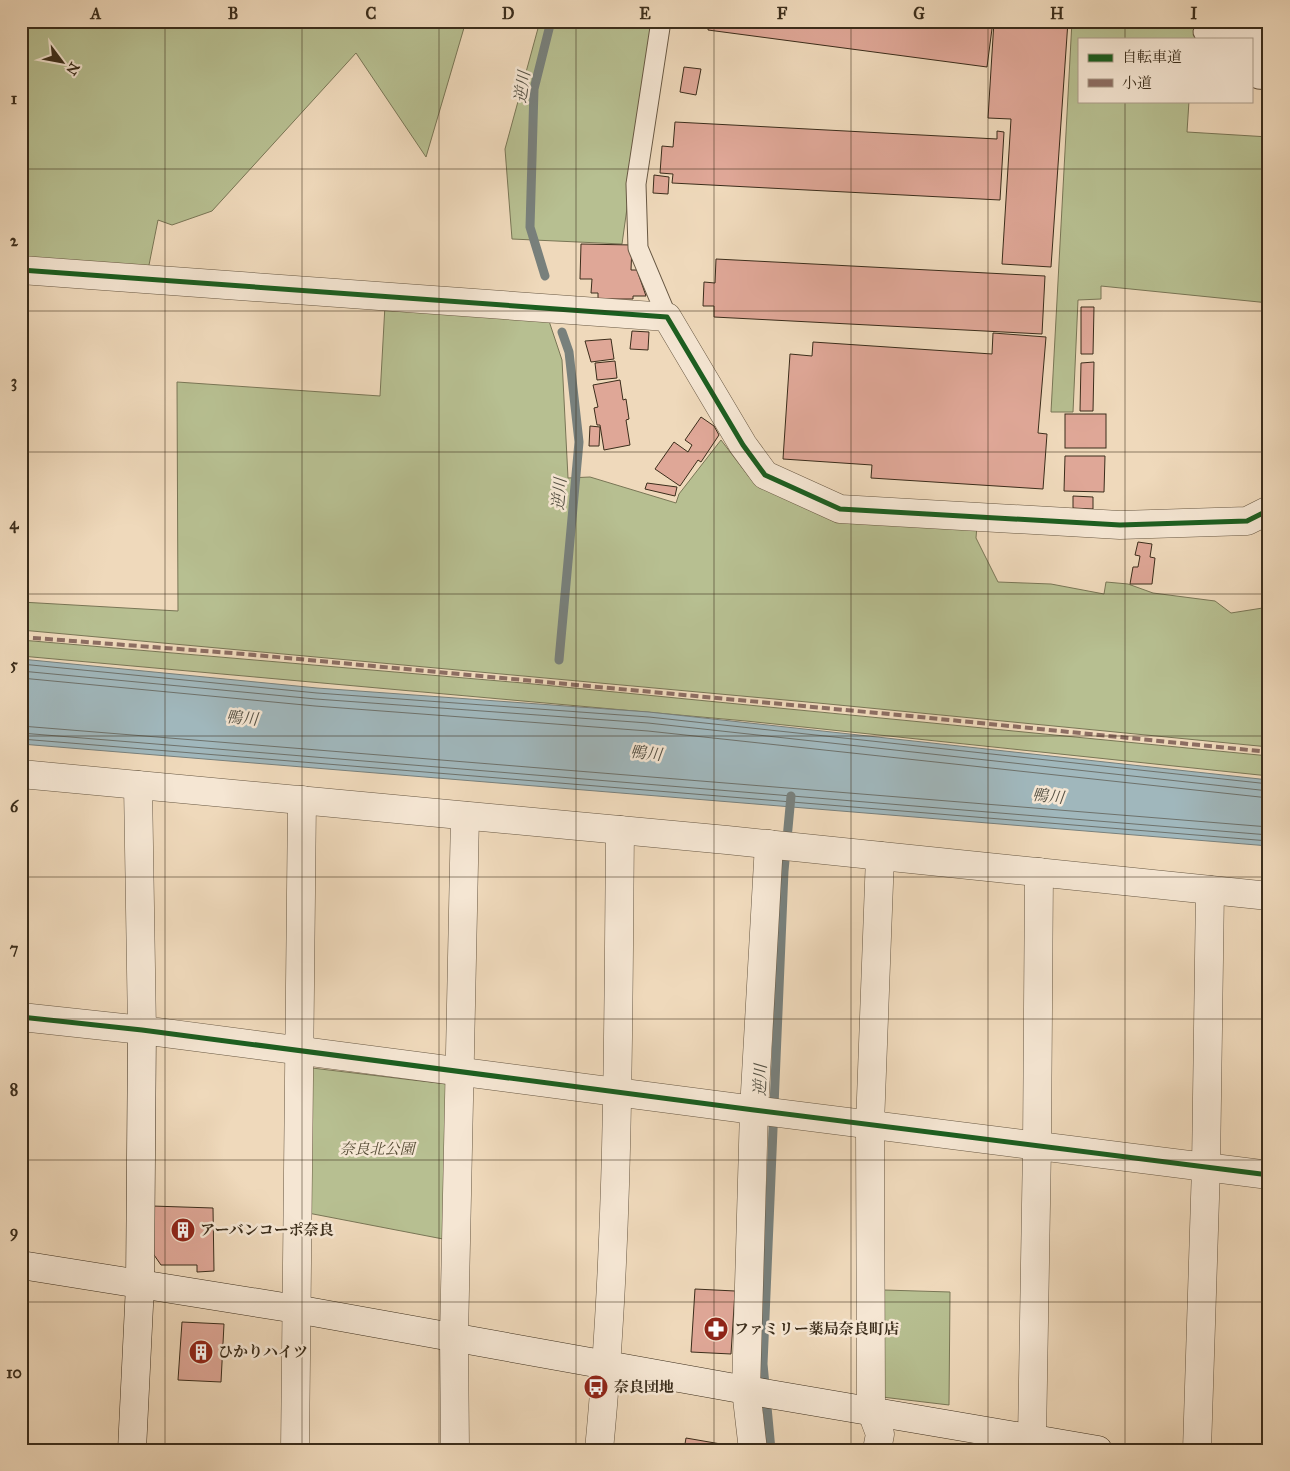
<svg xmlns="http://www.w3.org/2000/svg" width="1290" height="1471" viewBox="0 0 1290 1471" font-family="'IM FELL Great Primer','Noto Serif JP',serif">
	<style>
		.green { fill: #b7bf91; stroke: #797656 }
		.water { fill: #a0b7bc; stroke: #78807c }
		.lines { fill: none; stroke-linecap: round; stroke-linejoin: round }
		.shore { stroke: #6e726c; stroke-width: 1 }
		.stream { stroke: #78807c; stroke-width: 9 }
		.building { fill: #dfa797; stroke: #3b2d1b }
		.lane-casing { stroke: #685843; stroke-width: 21 }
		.street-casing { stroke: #685843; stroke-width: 29 }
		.secondary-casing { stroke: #3b2d1b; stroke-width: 29 }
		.lane { stroke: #f5e6d3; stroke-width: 19 }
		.street { stroke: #f5e6d3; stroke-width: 28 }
		.secondary { stroke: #f5e6d3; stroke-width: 28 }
		.quiet { stroke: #8d6e63; stroke-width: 4; stroke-dasharray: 8 4; stroke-linecap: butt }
		.cycleway-casing { stroke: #f5e6d3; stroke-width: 8 }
		.cycleway { stroke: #1b5e20; stroke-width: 5 }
		.grid { fill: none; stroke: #3b2d1b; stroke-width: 1; stroke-opacity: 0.55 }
		.labels { text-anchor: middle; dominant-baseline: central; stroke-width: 5; stroke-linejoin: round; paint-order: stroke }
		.park-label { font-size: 15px; font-style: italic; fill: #544a33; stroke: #f5e6d3 }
		.poi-label { font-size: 15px; font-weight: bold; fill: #3b2d1b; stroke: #f5e6d3; text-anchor: start }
		.water-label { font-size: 16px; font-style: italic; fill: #545043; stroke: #f5e6d3 }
		.neatline { fill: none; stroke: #3b2d1b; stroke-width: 2 }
		.grid-label { font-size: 16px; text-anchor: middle; font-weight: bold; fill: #3b2d1b }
	</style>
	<rect width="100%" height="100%" fill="#efd9bb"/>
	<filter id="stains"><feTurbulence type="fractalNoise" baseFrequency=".004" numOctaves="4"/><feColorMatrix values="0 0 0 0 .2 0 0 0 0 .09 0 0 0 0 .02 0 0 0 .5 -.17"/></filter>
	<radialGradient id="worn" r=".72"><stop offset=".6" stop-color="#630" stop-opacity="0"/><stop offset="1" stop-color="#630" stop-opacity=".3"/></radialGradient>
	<g class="green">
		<path d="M21 21H466L426 157 356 53 212 211 172 225 158 220 148 270 21 259Z"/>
		<path d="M540 21H653L622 244 512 239 505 149Z"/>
		<path d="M1072 21H1248V33L1201 39H1079V101H1189L1187 132 1269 137V303L1101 286V299L1078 300 1073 412H1051Z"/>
		<path d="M385 305 548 318 562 360 568 478 590 477 676 503 679 494 721 440 750 478 766 486 977 525 976 538 998 582 1051 584 1104 594 1106 582 1128 584 1153 593 1215 601 1231 613 1269 607V747L818 703 21 630V602L178 611 177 382 380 396Z"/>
		<path d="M21 640 523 683 1269 756V776L746 721 21 656Z"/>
		<path d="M312 1068 446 1084 443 1239 308 1213Z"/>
		<path d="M884 1290 950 1292 949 1405 882 1397Z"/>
	</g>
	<path class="water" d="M21 659 317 688 649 712 1269 780V846L21 744Z"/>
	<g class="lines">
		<g class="shore">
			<path d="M21 664 317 693 649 717 1269 784"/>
			<path d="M21 671 316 699 648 723 1269 791"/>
			<path d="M21 678 315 706 648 731 1269 798"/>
			<path d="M21 726 1269 827"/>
			<path d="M21 733 1269 835"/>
			<path d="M21 739 1269 841"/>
		</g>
		<g class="stream">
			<path d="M545 276 530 227 534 89 551 21"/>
			<path d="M559 660 579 442 569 352 562 332"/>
			<path d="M771 1450 763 1364 784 871 791 796"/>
		</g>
	</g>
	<g class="building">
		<path d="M709 21H993L987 67 708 30Z"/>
		<path d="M994 21H1068L1051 267 1002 264 1011 119 988 118Z"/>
		<path d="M684 67 701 69 696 95 680 92Z"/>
		<path d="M675 122 997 139V131L1004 132 1000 200 672 183 673 174 660 173 662 146 673 147Z"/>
		<path d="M654 175 669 177 668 194 653 193Z"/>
		<path d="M581 244 632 245 631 270H637L646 296H633V299H598V293H591L592 279H580Z"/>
		<path d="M716 259 1045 276 1042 334 714 317V306H703L704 282 715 283Z"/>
		<path d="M1081 307H1094L1093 354H1081Z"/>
		<path d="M632 331 649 332 648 350 630 349Z"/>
		<path d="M993 333 1046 337 1038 433 1047 434 1043 489 871 478 872 465 783 459 790 354 812 356 813 342 992 354Z"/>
		<path d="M611 339 614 359 591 362 585 341Z"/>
		<path d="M615 361 617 378 597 380 595 363Z"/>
		<path d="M1094 362 1093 411H1080L1081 363Z"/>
		<path d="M620 380 623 400 626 399 629 419 626 420 630 445 604 450 600 425H597L594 408 598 407 593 385Z"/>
		<rect x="1065" y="414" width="41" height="34"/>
		<path d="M701 417 714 426 719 435 701 462 698 460 680 486 655 469 674 442 688 452 692 445 685 440Z"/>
		<path d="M590 426 600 427 599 446H589Z"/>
		<path d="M1065 456H1105L1104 492 1064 491Z"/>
		<path d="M647 483 677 487 675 496 645 489Z"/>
		<path d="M1073 496 1093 497V509L1073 508Z"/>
		<path d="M1138 542 1152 544 1150 557 1155 558 1152 584H1130L1133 567H1138L1140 556 1135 555Z"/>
		<path d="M152 1206 213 1208 214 1271 197 1272V1265H161L152 1252Z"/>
		<path d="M695 1289 735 1291 731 1354 691 1352Z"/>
		<path d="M182 1322 224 1324 221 1382 178 1380Z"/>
		<path d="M686 1438 744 1448 743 1450H684Z"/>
	</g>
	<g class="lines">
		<defs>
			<g id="lane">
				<path d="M661 21 636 184 638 248 667 317"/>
				<path d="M1258 21 1253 70 1258 79 1269 80"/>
				<path d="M1203 32 1256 39"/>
			</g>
			<g id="street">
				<path d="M21 270 667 317 743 445 765 475 840 509 1120 525 1247 521 1269 510"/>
				<path d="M21 774 727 840 1269 896"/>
				<path d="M138 785 142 1030"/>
				<path d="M21 1017 142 1030 754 1110 1269 1175"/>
				<path d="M295 1450 302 800"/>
				<path d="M455 1450 454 1337 465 816"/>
				<path d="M599 1450C619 1244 618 1036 620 830"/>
				<path d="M753 1450 746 1390 754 1110 769 844"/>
				<path d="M877 1450 880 1434 871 1410 870 1125 880 856"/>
				<path d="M1029 1450 1032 1439 1037 1146 1039 872"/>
				<path d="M1197 1450 1206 1167 1210 890"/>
			</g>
			<g id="secondary">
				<path d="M21 1265 296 1309 746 1390 1098 1450"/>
				<path d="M132 1450 140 1285 142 1030"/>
			</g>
		</defs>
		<use href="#lane" class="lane-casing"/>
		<use href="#street" class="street-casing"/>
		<use href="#secondary" class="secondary-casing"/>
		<use href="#lane" class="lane"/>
		<use href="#street" class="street"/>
		<use href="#secondary" class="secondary"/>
		<path class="quiet" d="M21 637 244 654 910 716 1269 752"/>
		<defs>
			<g id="cycleway">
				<path d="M21 270 667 317 743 445 765 475 840 509 1120 525 1247 521 1269 510"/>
				<path d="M21 1017 142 1030 754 1110 1269 1175"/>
			</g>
		</defs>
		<use href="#cycleway" class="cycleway-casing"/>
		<use href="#cycleway" class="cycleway"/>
	</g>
	<path class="grid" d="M165 21V1450M302 21V1450M439 21V1450M576 21V1450M714 21V1450M851 21V1450M988 21V1450M1125 21V39M1125 101V1450M21 169H1269M21 311H1269M21 452H1269M21 594H1269M21 736H1269M21 877H1269M21 1019H1269M21 1160H1269M21 1302H1269"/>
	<defs>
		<symbol id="building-disc" viewBox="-11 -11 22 22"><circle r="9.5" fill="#8f2418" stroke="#f5e6d3"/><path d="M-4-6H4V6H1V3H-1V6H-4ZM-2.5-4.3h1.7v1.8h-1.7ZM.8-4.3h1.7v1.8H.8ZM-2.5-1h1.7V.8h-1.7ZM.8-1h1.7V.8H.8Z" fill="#fff"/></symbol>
		<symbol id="pharmacy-disc" viewBox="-11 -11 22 22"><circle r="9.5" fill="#8f2418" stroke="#f5e6d3"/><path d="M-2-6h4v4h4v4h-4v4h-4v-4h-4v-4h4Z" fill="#fff"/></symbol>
		<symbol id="bus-disc" viewBox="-11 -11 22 22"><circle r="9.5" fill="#8f2418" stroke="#f5e6d3"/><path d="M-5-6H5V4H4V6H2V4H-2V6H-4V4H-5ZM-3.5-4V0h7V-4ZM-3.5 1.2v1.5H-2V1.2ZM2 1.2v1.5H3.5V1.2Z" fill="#fff"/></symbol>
	</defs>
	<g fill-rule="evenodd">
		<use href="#building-disc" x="169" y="1216" width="28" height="28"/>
		<use href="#pharmacy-disc" x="702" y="1315" width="28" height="28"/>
		<use href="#building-disc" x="187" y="1338" width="28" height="28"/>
		<use href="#bus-disc" x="582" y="1373" width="28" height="28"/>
	</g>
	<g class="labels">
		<g class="park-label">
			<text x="377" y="1149">奈良北公園</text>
		</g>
		<g class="poi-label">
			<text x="200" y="1230">アーバンコーポ奈良</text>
			<text x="734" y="1329">ファミリー薬局奈良町店</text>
			<text x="218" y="1352">ひかりハイツ</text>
			<text x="614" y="1387">奈良団地</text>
		</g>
		<g class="water-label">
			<text transform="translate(522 87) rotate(-82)">逆川</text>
			<text transform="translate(559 494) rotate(-85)">逆川</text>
			<text transform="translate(242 718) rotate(5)">鴨川</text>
			<text transform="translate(646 753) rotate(6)">鴨川</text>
			<text transform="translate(1048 796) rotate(6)">鴨川</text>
			<text transform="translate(760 1080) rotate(-88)">逆川</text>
		</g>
	</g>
	<rect width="1290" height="1471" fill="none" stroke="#efd9bb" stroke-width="55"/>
	<rect x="1078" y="38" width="175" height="65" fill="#f5e6d3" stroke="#ab9c89"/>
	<rect x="1088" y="54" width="25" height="8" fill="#1b5e20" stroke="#ab9c89"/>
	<text x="1122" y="62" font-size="15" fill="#3b2d1b">自転車道</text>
	<rect x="1088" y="79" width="25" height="8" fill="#8d6e63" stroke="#ab9c89"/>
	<text x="1122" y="88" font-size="15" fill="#3b2d1b">小道</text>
	<g transform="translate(62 62) rotate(122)" stroke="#f5e6d3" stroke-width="4" paint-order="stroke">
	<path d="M0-4L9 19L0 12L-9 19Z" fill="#3b2d1b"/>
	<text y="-8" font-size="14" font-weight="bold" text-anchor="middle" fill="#3b2d1b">N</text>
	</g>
	<rect x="28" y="28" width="1234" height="1416" class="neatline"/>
	<g class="grid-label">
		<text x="96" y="19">A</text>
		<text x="233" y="19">B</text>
		<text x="371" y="19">C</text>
		<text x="508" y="19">D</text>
		<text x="645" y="19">E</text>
		<text x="782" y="19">F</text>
		<text x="919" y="19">G</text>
		<text x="1057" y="19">H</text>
		<text x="1194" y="19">I</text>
		<text x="14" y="104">1</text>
		<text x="14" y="246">2</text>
		<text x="14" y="387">3</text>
		<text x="14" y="529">4</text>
		<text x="14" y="670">5</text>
		<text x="14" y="812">6</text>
		<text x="14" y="954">7</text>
		<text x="14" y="1095">8</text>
		<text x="14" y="1237">9</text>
		<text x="14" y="1378">10</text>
	</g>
	<rect width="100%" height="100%" filter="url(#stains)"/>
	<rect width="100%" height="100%" fill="url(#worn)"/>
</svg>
